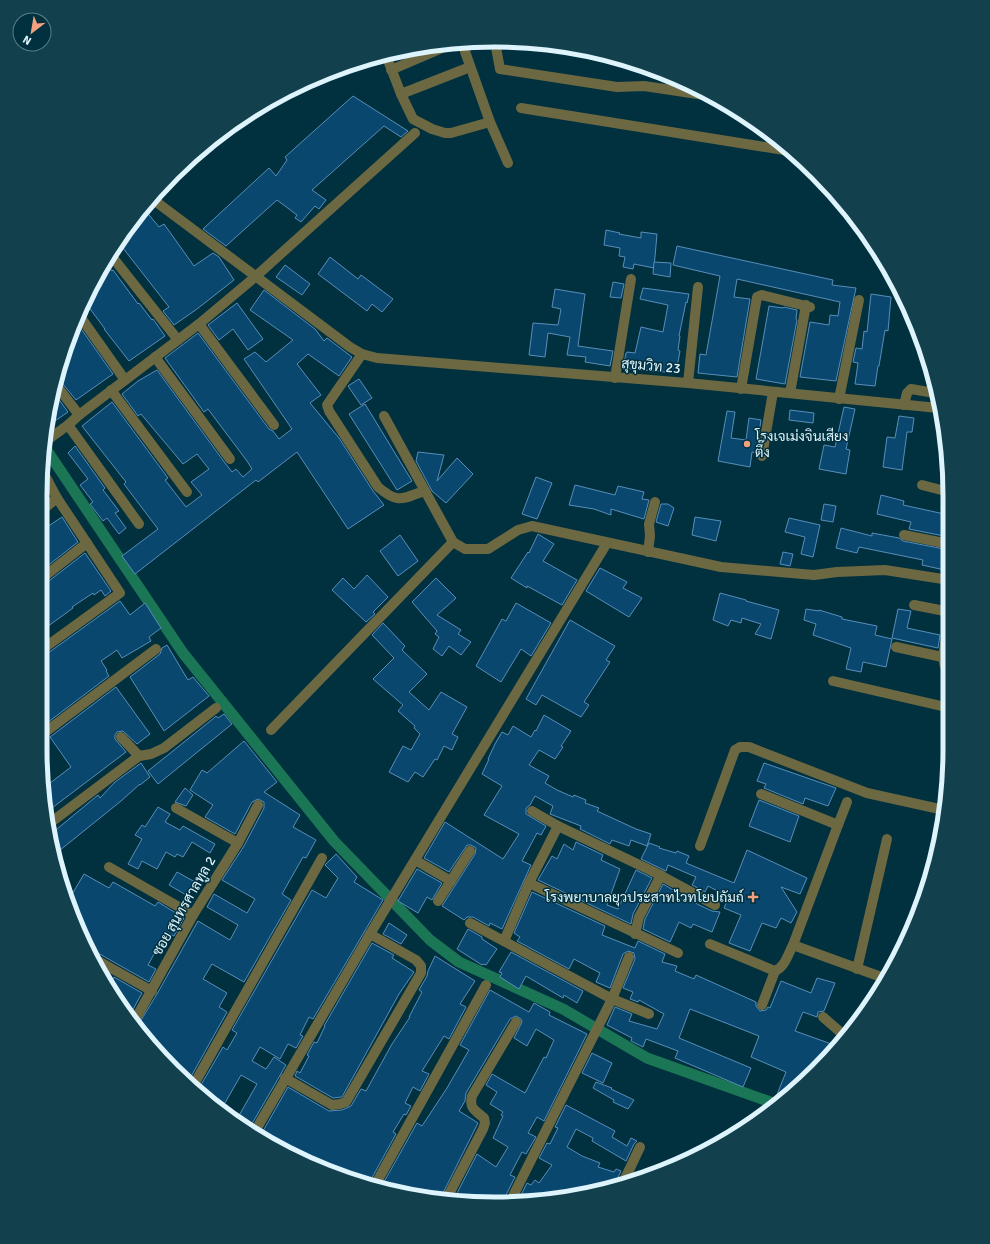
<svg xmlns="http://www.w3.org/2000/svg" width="990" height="1244" viewBox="0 0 990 1244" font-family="Signika,Sarabun,sans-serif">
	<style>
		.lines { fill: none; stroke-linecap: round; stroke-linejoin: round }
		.canal { stroke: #1b7655; stroke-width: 11 }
		.building { fill: #0a476e; stroke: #578eb9 }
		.minor { stroke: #6b6842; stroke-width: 10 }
		.poi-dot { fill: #f2a17e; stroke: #01303e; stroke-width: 1.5 }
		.labels { text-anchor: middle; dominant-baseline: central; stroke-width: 3; stroke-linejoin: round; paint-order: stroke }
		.street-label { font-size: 14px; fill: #def4fd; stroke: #01303e }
		.poi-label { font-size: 14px; fill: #def4fd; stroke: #01303e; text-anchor: start }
		.rim { fill: none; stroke: #def4fd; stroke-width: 5 }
	</style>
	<rect width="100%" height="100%" fill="#01303e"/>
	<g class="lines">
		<path class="canal" d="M46 449 183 653 334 841 430 940 459 962 563 1009 647 1058 776 1104"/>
	</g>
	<g class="building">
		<path d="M353 96 408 131 401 137 384 126 312 190 326 200 319 209 315 206 301 222 295 218 297 215 277 200 226 246 203 229 269 168 276 176 287 160 285 157Z"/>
		<path d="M145 210 159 227 164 224 194 266 213 253 219 257 234 280 197 309 174 325 163 311 169 307 119 243 138 215Z"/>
		<path d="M606 230 620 233 619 234 641 238V232L657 234 654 268 634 264 633 269 623 267 625 257 619 256 620 248 604 245Z"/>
		<path d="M677 246 833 280 832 285 856 288 836 381 800 377 810 322 829 325 830 315 838 316 840 302 737 279 734 297 750 299 737 377 698 373 700 354 706 355 720 276 673 265Z"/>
		<path d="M330 257 358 279 361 275 393 299 382 312 372 304 367 311 318 274Z"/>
		<path d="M105 262 112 271 113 270 138 304 139 303 152 320 153 319 165 336 129 361 104 329H105L85 302 101 267Z"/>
		<path d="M654 262 671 263 670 277 653 274Z"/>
		<path d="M285 265 310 284 302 295 276 277Z"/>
		<path d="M613 282 624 284 621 298 610 297Z"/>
		<path d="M643 288 689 294 687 303 686 302 679 336H680L678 350 680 351 676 373 623 368 626 353H627V352L635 353 641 327 663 332 668 305 640 299Z"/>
		<path d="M555 289 585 294 578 346 613 351 610 366 585 362 586 357 567 355 570 337 548 333 545 357 529 355 533 323 558 325 561 309 552 307Z"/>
		<path d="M264 290 315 329 324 341 327 338 352 357 339 376 308 354 297 364 321 395 310 403 339 438 373 491 384 505 348 529 297 452 258 482 256 480 135 574 122 556 158 529 124 484 126 482 82 426 112 402 168 478 165 480 186 507 202 495 191 482 209 469 197 454 183 464 141 414 138 416 122 394 138 381 157 370 225 463 232 472 236 469 243 477 252 469 247 461 208 409 204 412 165 358 198 333 269 429 273 431 279 439 292 429 244 359 255 352 266 362 293 340 250 310Z"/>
		<path d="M871 294 891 297 888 331 885 330 879 366H878L875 386 855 384 858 363 853 362 856 348 862 349 864 331 867 332Z"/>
		<path d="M237 303 263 339 248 350 233 329 219 340 208 325Z"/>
		<path d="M769 306 783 308 784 307 797 310 796 319 797 320 785 384 756 379Z"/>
		<path d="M77 323 113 374 76 400 58 378 64 349 75 325Z"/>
		<path d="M359 379 372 398 361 405 348 386Z"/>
		<path d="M55 394 68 412 49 425 53 404Z"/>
		<path d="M365 404 412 481 397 490 349 414Z"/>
		<path d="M844 407 855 409 846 449 850 450 846 474 819 469 824 445 835 447Z"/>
		<path d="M790 410 814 413 813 423 789 420Z"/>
		<path d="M727 411 735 412 731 438 746 440 749 418 761 420 756 453 752 452 750 467 718 461Z"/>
		<path d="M899 416 914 418 912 432H907L902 470 883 467 887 437 895 438Z"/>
		<path d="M75 446 105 488 103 490 119 511 115 513 126 528 119 534 107 518 103 521 90 504 93 502 80 485 88 479 68 453Z"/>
		<path d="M418 452 444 455 437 481 457 458 473 474 446 503 432 491 416 461Z"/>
		<path d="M536 477 552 483 537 519 522 514Z"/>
		<path d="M575 485 615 495 618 486 644 492 642 499 649 500 644 519 611 509V515L594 509 569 505Z"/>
		<path d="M881 495 904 501 903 505 949 515V537L909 529 911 522 877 514Z"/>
		<path d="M661 504H668L674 508 668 526 656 522Z"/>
		<path d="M824 504 836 506 833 522 821 520Z"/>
		<path d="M62 517 78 542 41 571V531Z"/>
		<path d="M695 517 721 521 716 541 692 535Z"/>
		<path d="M789 518 820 525 813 557 801 554 805 537 785 532Z"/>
		<path d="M841 528 872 536V533L899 538 903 541 949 550V571L922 565 923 560 859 547 857 553 836 548Z"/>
		<path d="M538 534 554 544 543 561 577 580 562 605 527 586V588L511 578 528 552 529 553Z"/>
		<path d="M400 535 418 561 398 576 380 551Z"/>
		<path d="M783 552 793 554 790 566 780 564Z"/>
		<path d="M85 553 111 591 105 596 101 590 94 595 93 593 72 607 73 608 40 632 41 585 45 584Z"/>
		<path d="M600 568 627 582 623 588 642 598 629 617 586 591Z"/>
		<path d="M367 575 388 597 373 612 375 614 366 622 332 590 343 578 354 589Z"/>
		<path d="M436 578 456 598 437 615 461 630 458 634 471 642 461 655 449 646 442 656 433 649 439 637 435 634 437 631 412 602Z"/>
		<path d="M720 593 746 600V601L779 610 771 639 755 634 761 624 742 618 741 623 731 620 728 626 713 620Z"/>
		<path d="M120 601 130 615 145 603 161 628 149 637 151 641 122 658 117 650 101 661 107 670 106 671 109 676 43 726 40 722V657L44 656Z"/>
		<path d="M516 603 551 623 531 656 521 649 501 682 476 666 502 619 506 621Z"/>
		<path d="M806 609 819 611V610L842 617V619L877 626 875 635 892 639 886 667 863 662 861 672 846 669 851 648 813 635 816 624 804 620Z"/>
		<path d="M898 609 911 611 907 628 940 635 938 648 892 638Z"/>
		<path d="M570 620 615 646 606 660 610 662 584 702 589 705 581 717 542 695 536 705 526 699Z"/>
		<path d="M383 623 405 646 402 650 427 674 409 692 429 710 441 692 467 707 452 734 458 737 452 750 444 746 437 760 435 759 423 777 415 772 408 782 389 772 403 746 411 750 420 734 414 728 415 726 398 711 403 705 373 679 394 658 372 635Z"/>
		<path d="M167 645 188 680 193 677 209 696 164 731 130 677 160 654 162 648Z"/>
		<path d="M116 687 150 734 137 744 123 731 117 732 115 735V739L126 752 48 811 45 787 71 767 50 737Z"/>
		<path d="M224 714 232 724 158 784 148 771 214 718 216 716 218 718Z"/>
		<path d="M544 715 571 731 561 746 563 747 555 759 539 750 529 765 549 776 545 783 557 790 573 797 574 795 586 800 585 803 599 808 597 811 636 829 651 834 647 846 631 840 629 846 612 840 610 844 580 829 581 826 550 814 553 806 535 796 530 805 526 808V814L546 826 541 835 537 833 522 861 531 865 502 929 490 923 489 926 473 917H467L464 920 442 906 475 854 476 848 471 845H467L449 872 424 858 445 822 503 859 519 834 484 815 502 786 482 774 489 759H488L495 744 502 732 508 735 513 726 531 737 535 730 536 731Z"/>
		<path d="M244 741 277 782 264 792 300 815 293 827 316 840 306 858 303 857 282 894 291 900 244 982 212 964 203 979 227 993 219 1007 227 1012 188 1082 173 1071 138 1025 157 994 198 921 230 940 238 925 207 907 214 894 247 913 255 899 222 880 244 846 264 808V802L258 799 252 802 235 834 205 817 213 805 190 790 202 770 207 773Z"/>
		<path d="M141 763 150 777 140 785V784L121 801 54 855 51 834 98 795 100 798 115 782Z"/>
		<path d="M764 763 836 788 828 806 805 798 803 804 764 788 766 784 757 781Z"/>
		<path d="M185 788 193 795 186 806 175 802Z"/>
		<path d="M759 800 799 816 790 842 749 826Z"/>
		<path d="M158 807 170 814 165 822 180 830 183 826 215 844 210 853 192 842 183 857 177 854 175 857 166 852 157 869 142 861 138 869 128 864 142 839 135 835 142 825 145 827Z"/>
		<path d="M576 842 603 855 601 860 620 869 607 905 618 909 636 870 652 878 633 914 631 924 538 880 552 856 557 859 564 844 573 850Z"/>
		<path d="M649 843 660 847 659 848 676 853 677 851 689 856 686 863 734 883 747 850 807 878 800 894 781 887 797 912 791 923 781 918 776 928 762 923 750 951 729 943 741 915 724 908 729 897 708 886 705 892 692 885 696 877 668 865 666 871 641 859Z"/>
		<path d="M336 854 357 877 354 882 383 900 313 1019 309 1017 300 1035 303 1036 296 1048 288 1044 280 1059 260 1047 252 1061 266 1069 274 1057 286 1065 249 1129 237 1119 257 1084 241 1075 222 1108 198 1090 223 1047 227 1050 237 1033 232 1030 312 890 326 898 338 878 325 865Z"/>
		<path d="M417 869 442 883 432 900 427 897 418 913 398 901Z"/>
		<path d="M177 872 195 882 188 896 169 885Z"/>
		<path d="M84 874 109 888 113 882 155 906 158 902 184 918 174 936 169 934 162 947 159 945 148 965 156 969 149 982 96 952 91 951 70 901 72 897 71 896Z"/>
		<path d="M663 884 699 905 712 911 720 912 712 932 693 924 691 928 679 922 670 942 643 929 645 919Z"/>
		<path d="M532 892 605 926 602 935 635 948 638 941 665 954 662 962 677 966 675 971 694 979 696 975 756 1002V1006L760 1011 766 1010 768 1007 770 1008 781 981 811 993 817 978 835 983 824 1011 818 1012 817 1017 803 1012 795 1031 837 1046 795 1091 783 1099 776 1097 786 1072 751 1057 759 1036 690 1009 679 1038 751 1068 743 1087 675 1058 678 1051 646 1039 643 1047 631 1041 632 1038 607 1025 615 1007 632 1014 629 1021 657 1029 664 1014 639 1000 638 1002 630 999 633 992 623 988 635 959 634 953 628 951 623 954 610 988 596 982 600 973 574 959 569 969 517 941 520 937 514 933Z"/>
		<path d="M389 923 407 935 401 944 383 934Z"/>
		<path d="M468 929 482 937V939L497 949 486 965 483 964 482 965 457 949Z"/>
		<path d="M372 943 394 955 392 958 414 972 399 994 342 1097 333 1098 295 1076 297 1071 300 1073 309 1056 307 1055 314 1042 317 1043 325 1026H324Z"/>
		<path d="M511 952 583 991 577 1003 564 995 563 998 526 976 519 989 500 977 502 973 499 972Z"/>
		<path d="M435 956 475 981 460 1004 466 1007 449 1039 444 1036 422 1071 429 1074 420 1091 413 1087 405 1103 411 1106 406 1115 404 1114 393 1132 396 1134 368 1185 339 1173 263 1131 288 1087 329 1111 342 1110 351 1106 361 1089 366 1091 392 1044 410 1017H409L422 992 419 990 427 976 428 971Z"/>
		<path d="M114 977 142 993 130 1015 109 987Z"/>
		<path d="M490 990 529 1012 534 1003 550 1012 549 1015 587 1034 544 1121 537 1117 528 1133 536 1137 526 1154 522 1152 510 1175 515 1177 504 1199V1203L495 1204 454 1199 477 1154 496 1167 508 1147 493 1138 503 1116 501 1115 503 1112 490 1104 497 1092 486 1085 492 1074 525 1093 544 1057 546 1058 554 1040 536 1029 527 1046 514 1038 522 1022 521 1019 516 1016 510 1019 466 1093 465 1101 459 1111 478 1123 441 1197 380 1189 417 1123 422 1126 447 1088 469 1050 460 1045Z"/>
		<path d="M592 1053 612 1063 603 1083 582 1073Z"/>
		<path d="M596 1082 612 1088 611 1089 634 1100 628 1109 613 1102 614 1100 593 1088Z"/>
		<path d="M566 1105 615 1131 612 1137 627 1146 631 1138 637 1141 634 1144 626 1161 592 1141 593 1138 576 1129 567 1147 582 1156 600 1163 598 1167 614 1172 616 1169 621 1171 616 1182V1187L518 1201 527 1183 531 1185 535 1180 539 1183 552 1165 539 1158 547 1143 550 1144 558 1128 555 1127Z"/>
	</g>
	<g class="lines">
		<g class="minor">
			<path d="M495 42 500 69 617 87 644 86 711 96"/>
			<path d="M462 43 490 122 508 163"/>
			<path d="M386 55 401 94 413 119 432 129 445 133H451L490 122"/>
			<path d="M391 70 454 43"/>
			<path d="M401 94 465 69"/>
			<path d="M521 108 790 151"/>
			<path d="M185 163 197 151"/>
			<path d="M151 198 350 347 362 354 377 358 688 383 938 408"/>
			<path d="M110 254 178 340"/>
			<path d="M79 315 125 380"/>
			<path d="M199 324 274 425"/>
			<path d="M362 354 327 405 329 411 378 487C398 504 402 499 424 491"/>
			<path d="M155 357 230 459"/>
			<path d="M615 378 631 279"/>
			<path d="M688 383 698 287"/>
			<path d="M57 386 79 415"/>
			<path d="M741 389 757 297 762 295 810 307"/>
			<path d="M111 390 187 492"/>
			<path d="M790 393 806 305"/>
			<path d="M839 399 859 300"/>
			<path d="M904 405 907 393 911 389 935 393"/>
			<path d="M384 416 453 542 465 549H488L518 530 532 526 721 567 814 575 837 572 885 570 949 580"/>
			<path d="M68 425 139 524"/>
			<path d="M46 441 68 425 79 415 199 324 255 277 415 133"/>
			<path d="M762 456 773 392"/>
			<path d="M922 485 949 492"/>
			<path d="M41 511 57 498"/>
			<path d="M904 535 949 544"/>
			<path d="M648 552 650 536 649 524 655 502"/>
			<path d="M41 579 87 543"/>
			<path d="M914 605 950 612"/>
			<path d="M950 625C947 637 937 664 950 672"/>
			<path d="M896 647 942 657"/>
			<path d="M40 651 120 593 57 498 41 468"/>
			<path d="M833 681 950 708"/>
			<path d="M271 730 453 542"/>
			<path d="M40 736 156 649"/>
			<path d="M121 737 139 756"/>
			<path d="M761 794 838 825 793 945"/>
			<path d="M176 808 238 843"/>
			<path d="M532 811 558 826 654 872 715 905"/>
			<path d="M50 823 139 756 151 754 164 748 216 708"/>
			<path d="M838 825 847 802"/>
			<path d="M700 846 735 750 740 747H749L867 793 944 810"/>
			<path d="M415 860 451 881"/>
			<path d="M109 867 193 915"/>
			<path d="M529 883 678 953"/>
			<path d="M438 901 470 851"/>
			<path d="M470 923 612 999 649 1014"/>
			<path d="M635 934 639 917 661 875"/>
			<path d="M504 941 529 883 558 826"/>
			<path d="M710 944 775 971C785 967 788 954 793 945L884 978"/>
			<path d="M93 958 152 991"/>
			<path d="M857 969 887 839"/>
			<path d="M762 1005 775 971"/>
			<path d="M823 1017 846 1037"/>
			<path d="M135 1020 193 915 238 843 258 805"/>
			<path d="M285 1078 332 1105 340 1104 346 1102 421 973V966L416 960 370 934"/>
			<path d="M193 1086 322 858"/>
			<path d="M254 1133 370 934 607 543"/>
			<path d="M622 1185 640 1147"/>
			<path d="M374 1187 486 985"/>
			<path d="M447 1198 483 1129 485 1123 484 1118C475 1110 469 1109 472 1096L516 1022"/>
			<path d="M510 1202 612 999 629 957"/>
		</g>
	</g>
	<g class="poi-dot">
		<circle cx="747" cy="444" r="4"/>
		<path d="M751 891h4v4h4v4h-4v4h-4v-4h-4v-4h4z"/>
	</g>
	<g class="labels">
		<g class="street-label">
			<text transform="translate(651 366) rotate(5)">สุขุมวิท 23</text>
			<text transform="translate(184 906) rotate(-60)">ซอย สุนทรศาลทูล 2</text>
		</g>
		<g class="poi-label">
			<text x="755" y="436">โรงเจเม่งจินเสียง<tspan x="755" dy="16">ตึ๊ง</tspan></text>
			<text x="744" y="897" text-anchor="end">โรงพยาบาลยุวประสาทไวทโยปถัมถ์</text>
		</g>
	</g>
	<path d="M0 0H990V1244H0ZM495 47H495A448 448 0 0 1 943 495V749A448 448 0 0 1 495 1197H495A448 448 0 0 1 47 749V495A448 448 0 0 1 495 47Z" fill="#13404d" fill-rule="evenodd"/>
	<path class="rim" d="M495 47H495A448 448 0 0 1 943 495V749A448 448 0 0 1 495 1197H495A448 448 0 0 1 47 749V495A448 448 0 0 1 495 47Z"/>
	<g transform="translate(32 32) rotate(211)"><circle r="19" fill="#01303e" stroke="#597e8a"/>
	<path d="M0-3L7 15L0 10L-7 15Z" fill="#f2a17e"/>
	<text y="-6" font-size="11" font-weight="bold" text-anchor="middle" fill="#def4fd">N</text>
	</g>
</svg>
